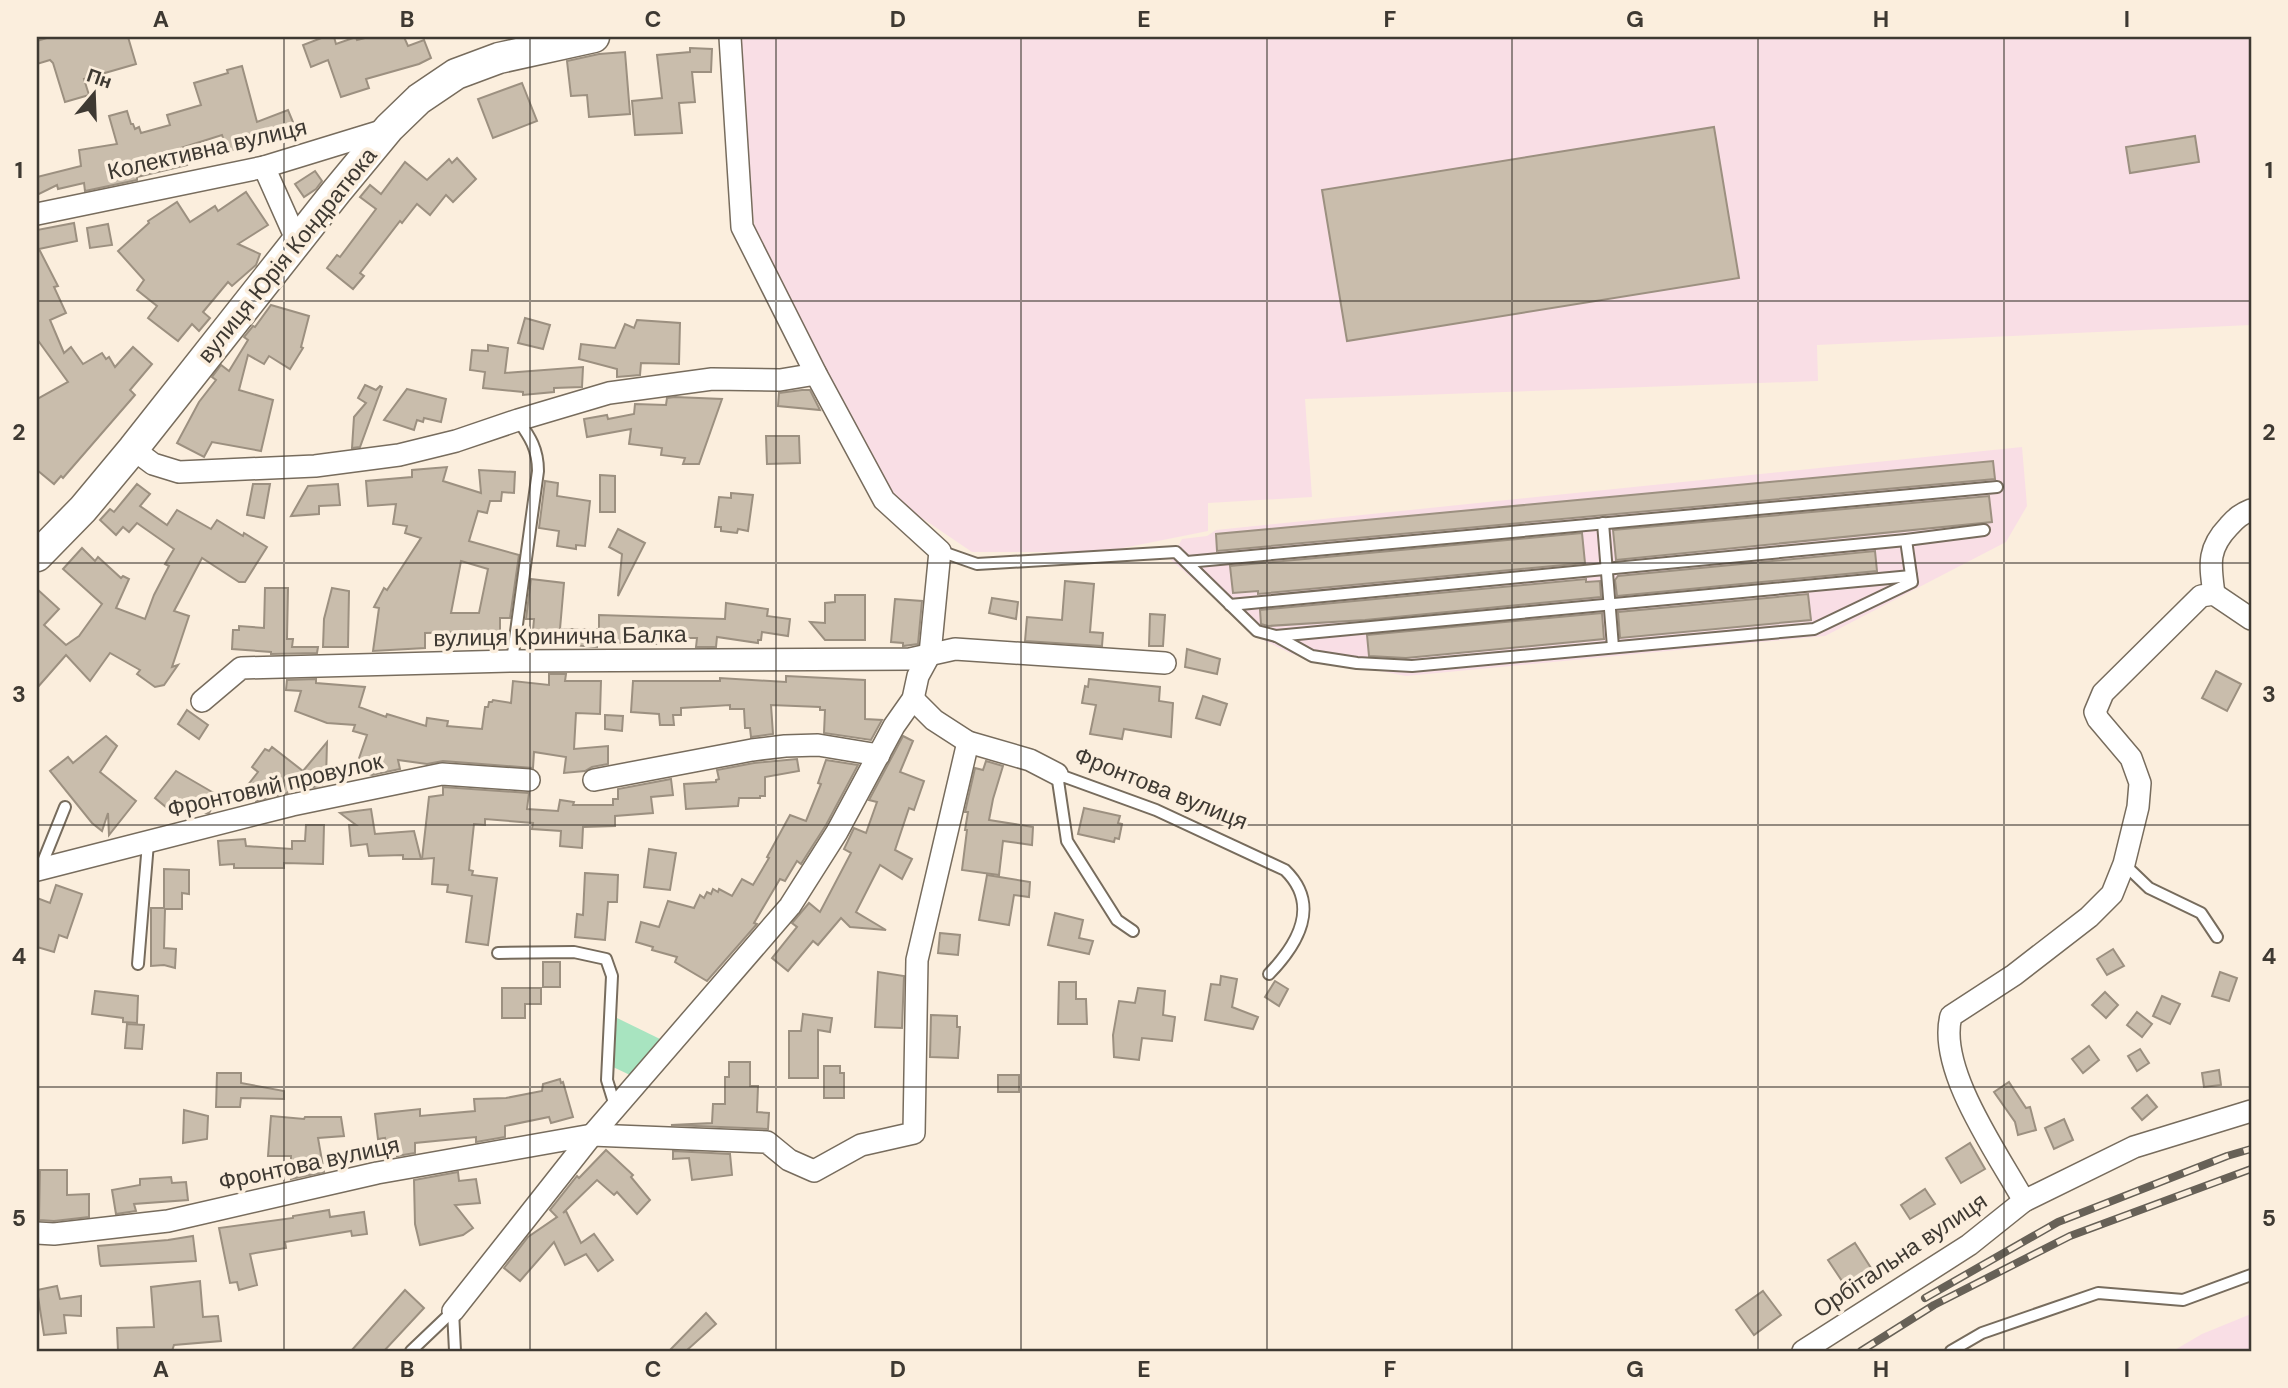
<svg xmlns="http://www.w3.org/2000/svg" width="2288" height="1388" viewBox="0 0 2288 1388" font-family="'DM Sans',sans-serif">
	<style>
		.industrial { fill: #f9dee5 }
		.green { fill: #a8e4c0 }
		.building { fill: #c9bdac; stroke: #9c9080; stroke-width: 2; fill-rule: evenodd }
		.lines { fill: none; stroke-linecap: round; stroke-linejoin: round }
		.lane-casing { stroke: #776c5d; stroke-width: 14 }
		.street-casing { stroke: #776c5d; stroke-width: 24 }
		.secondary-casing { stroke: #776c5d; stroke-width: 33 }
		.lane { stroke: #fff; stroke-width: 10 }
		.street { stroke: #fff; stroke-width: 21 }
		.secondary { stroke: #fff; stroke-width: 30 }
		.rail-casing { stroke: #676157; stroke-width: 8 }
		.rail { stroke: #fbeedd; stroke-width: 5; stroke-dasharray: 16; stroke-linecap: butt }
		.grid { fill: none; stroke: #3e3932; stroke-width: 2; stroke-opacity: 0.55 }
		.labels { text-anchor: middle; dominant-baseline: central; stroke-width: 7; stroke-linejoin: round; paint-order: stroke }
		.street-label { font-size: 23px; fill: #3e3932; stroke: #fbeedd }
		.neatline { fill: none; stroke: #3e3932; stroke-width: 2.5 }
		.grid-label { font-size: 23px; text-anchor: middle; font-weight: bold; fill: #3e3932 }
	</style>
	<rect width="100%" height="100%" fill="#fbeedd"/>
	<g class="industrial">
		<path d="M737 37H2251V325L1817 345 1818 381 1305 399 1312 497 1208 503V531L1103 552H972L888 495 755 231 734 49Z"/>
		<path d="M2022 447 2027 506 2006 542 1825 636 1406 676 1292 654 1261 639 1171 560 1182 539 1207 536 1216 530Z"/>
		<path d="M2251 1314V1351H2173L2202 1334Z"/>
	</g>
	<path class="green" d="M617 1018 660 1039 630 1075 613 1067Z"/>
	<g class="building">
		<path d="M50 37H128L136 64 84 79 89 95 65 102 53 63 50 60 37 64V41Z"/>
		<path d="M324 37H334L336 44 356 37 357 40 369 37H404L408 46 424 40 431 58 419 64 366 79 369 88 341 97 328 60 311 67 303 45Z"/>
		<path d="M690 48 712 49 711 72H692L695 102 679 103 682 133 635 135 632 101 662 98 657 55 690 52Z"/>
		<path d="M625 52 630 114 589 117 587 95 571 96 567 61 599 54Z"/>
		<path d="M242 66 257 122 288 110 295 127 228 152 222 135 181 148 187 165 137 177V180L85 191 84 183 58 189 57 185 37 195V177L81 166 79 150 117 144 109 116 127 111 131 124H133L135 129 139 127 141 133 170 125 167 115 201 105 194 83 228 73 227 70Z"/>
		<path d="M522 83 537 121 493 138 478 99Z"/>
		<path d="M1714 127 1739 278 1347 341 1322 190Z"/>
		<path d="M2195 136 2199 162 2130 173 2126 147Z"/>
		<path d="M457 158 476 179 453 202 446 195 430 215 417 204 402 223 400 221 360 273 364 276 353 289 327 268 337 255 340 257 376 209 360 197 370 185 381 194 405 162 427 180 449 159 452 163Z"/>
		<path d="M315 171 322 181 316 189 304 197 295 184Z"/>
		<path d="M246 192 268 225 238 244 260 254 256 265 232 286 228 282 203 312 210 318 199 331 192 324 178 341 148 318 157 306 137 290 144 280 118 251 149 223 148 221 177 202 190 222 215 206 218 211Z"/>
		<path d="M74 223 77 241 39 249 58 286 54 287 66 313 50 320 64 353 71 347 83 364 102 353 106 359 109 357 115 367 133 347 152 364 130 390 135 395 63 478 61 476 54 484 37 470V399L68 382 37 339V230Z"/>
		<path d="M108 224 112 245 90 248 87 228Z"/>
		<path d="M271 305 309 316 301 347 303 348 290 369 269 356 264 364 248 355 239 390 273 400 261 451 212 442 204 457 177 443 199 402 216 380 212 377 221 365 229 371 248 340 244 337 253 326 255 327Z"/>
		<path d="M525 318 550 325 543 349 518 343Z"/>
		<path d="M637 320 680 323 679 364 641 363 640 375 617 377V369L579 359 581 344 615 348 625 324 634 328Z"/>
		<path d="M488 345 508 348 505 373 583 367 582 387 554 388V392L523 395V392L483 388 485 372 470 370 472 350 488 351Z"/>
		<path d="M365 385 376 390 380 386 382 387 360 447 352 448 354 417 366 403 358 398Z"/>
		<path d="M407 389 446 399 441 422 424 418 423 422 417 420 414 430 384 420Z"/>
		<path d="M802 390H810L820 410 778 406 779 393Z"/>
		<path d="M675 397 722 399 699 464H683L685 458 661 455 662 448 629 444 631 429 587 437 584 419 607 415 608 419 634 414 635 404 666 405 667 398Z"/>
		<path d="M766 436H799L800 463 767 464Z"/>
		<path d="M1993 461 1995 479 1217 551 1216 534Z"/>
		<path d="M447 467 443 481 481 493 479 470 515 472 514 493 502 492 501 501H490L487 513 478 511 469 541 519 555 510 618H500V643H476V632L425 633V648L373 651 379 608 374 607 384 588 387 590 421 538 405 533 407 526 393 524 396 504 368 506 366 481 412 477V470ZM461 561 488 569 479 613H451Z"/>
		<path d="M600 475 615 476V512H600Z"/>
		<path d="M545 481 558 483 557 496 590 501 585 546 576 545V549L557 546 559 531 539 528Z"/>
		<path d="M137 484 150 494 140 506 167 525 177 510 211 529 217 520 243 536 244 533 267 547 245 582H239L202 558 174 611 189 616 172 667 178 665 164 685 155 687 137 674 140 670 110 653 90 681 66 655 37 688V589L59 609 44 625 66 645 79 636 102 604 63 569 82 548 95 561 98 557 121 578 123 576 129 579 116 608 145 619 154 595 169 566 165 564 174 549 137 523 129 532 123 527 116 535 100 520 110 509 114 512Z"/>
		<path d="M253 484H270L264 518 247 515Z"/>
		<path d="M338 484 340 505 319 506V514L291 516 308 486Z"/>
		<path d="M731 493 753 495 748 531 738 529 737 533 721 531V527H715L719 497 731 498Z"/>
		<path d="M1989 496 1992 522 1616 560 1613 530Z"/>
		<path d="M618 529 645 543 618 596 622 554 609 547Z"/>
		<path d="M1582 533 1585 563 1258 594V591L1233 593 1230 566Z"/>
		<path d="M1875 551 1877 571 1617 596 1615 580 1618 576Z"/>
		<path d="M531 579 564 583 560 629H598L597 647 532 642 534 619H526Z"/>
		<path d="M1586 579V582L1600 581 1601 597 1365 620 1268 626 1261 624 1260 610Z"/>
		<path d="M1065 581 1094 584 1090 632 1103 633 1102 646 1025 641 1027 617 1062 620Z"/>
		<path d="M265 588H288L287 639H293L292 647H318L317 653 271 654V652L232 649 233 630H239V626L264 628Z"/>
		<path d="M332 588 349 591 348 647H323L324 619Z"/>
		<path d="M1808 594 1811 620 1620 638 1618 612Z"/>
		<path d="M835 595H865V640H825L810 622 825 623V603L835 602Z"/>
		<path d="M992 598 1018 602 1016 619 989 613Z"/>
		<path d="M895 599 922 601 918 644 903 646V643L891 642Z"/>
		<path d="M726 603 768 609 767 616 790 619 788 636 762 632 761 640H758V643L717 637 716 647H696L697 638H658V644L599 642V615L725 619Z"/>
		<path d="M1602 613 1604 639 1406 658 1369 656 1367 635Z"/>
		<path d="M1150 614 1165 615 1163 646H1149Z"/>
		<path d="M1187 649 1220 659 1217 674 1185 667Z"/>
		<path d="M2216 671 2241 684 2227 711 2202 698Z"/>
		<path d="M549 674H566L565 681H601L600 714 576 713 574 749 608 746V764L592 767 585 771 564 773 566 757 534 752 533 768 443 761 427 764 398 760 400 769 372 775 355 770 367 735 353 731 355 725 327 723 295 711 301 691 286 690 287 680 316 679V683L365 687 359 707 386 717 387 714 426 726 427 718 448 721 447 726 482 729 485 707H488L489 702H492L493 700 511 703 513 681 549 685Z"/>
		<path d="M786 676 865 680V719L882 720 871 740 824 733 825 710H820V707L771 705 773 734 751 737 750 728H745L744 709H730V705L681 708V715H673L674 725H660L659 714 631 712 633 681H720V678L786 682Z"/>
		<path d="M1089 679 1160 687 1159 701 1173 703 1171 737 1124 729 1122 739 1090 734 1096 705 1082 703 1085 686 1088 687Z"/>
		<path d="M1203 696 1227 704 1220 725 1196 718Z"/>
		<path d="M187 710 208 725 199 739 178 724Z"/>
		<path d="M605 715 623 716 622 731 605 729Z"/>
		<path d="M106 736 117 746 100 772 136 801 109 835 108 813 102 831 92 823 50 771 68 757 73 763Z"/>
		<path d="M903 736 913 741 900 772 924 781 914 810 909 808 895 850 912 859 902 879 880 865 856 912 886 930 850 927 841 918 818 945 813 941 788 971 772 958 797 927 792 923 809 903 820 912 851 853 844 849 854 828 866 833 877 802 869 800Z"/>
		<path d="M327 742 326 780 322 785 310 788 299 778 287 793 256 801 254 792 247 786 258 772 252 767 265 749 269 751 272 747 303 771Z"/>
		<path d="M797 759 799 771 765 777V796H760V798H739L738 806 686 809 684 784 716 782V780L719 779 717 770 754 763Z"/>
		<path d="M826 760 858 765 826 825 801 864 797 861 785 881 780 879 754 923 757 924 707 981 675 962 677 957 652 950 653 947 636 942 641 922 659 927 668 901 694 908 700 895 704 898 707 892 711 894 713 889 718 892 719 889 732 896 742 879 753 885 769 858 767 857 790 815 806 821 821 784 818 783Z"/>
		<path d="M986 761 1003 766 993 799 989 820 1033 827 1032 845 1003 841 999 875 962 870 967 830H965L968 812H965L975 768 983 770Z"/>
		<path d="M176 771 219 796 209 813H206L182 800 172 812 155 798Z"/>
		<path d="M671 779 673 795 651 797 653 813 615 816V826L583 827 582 848 560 846 561 831 532 829 533 823 485 819V825L474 824 469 870 473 871 472 875 497 878 488 945 466 942 472 896 447 892 448 885 432 884 434 858 422 859 429 797 443 795V787L529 793 527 809 558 811 560 800 574 802 573 805H613V799H618V789Z"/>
		<path d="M1084 808 1120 816 1118 823 1122 824 1119 839 1115 838 1114 842 1078 834Z"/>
		<path d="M371 809 375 834 414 831 421 859H403V855L369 856 367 844 351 846 349 825H356L340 813Z"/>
		<path d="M306 825H324L323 864 284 863V868H234V864L220 865 218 841 245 839 246 846 292 849V841H305Z"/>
		<path d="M649 849 676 853 670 890 644 887Z"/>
		<path d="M164 869 189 870V894L182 893V909H165L164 948 176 949 175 968 164 965 151 966V908H164Z"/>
		<path d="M585 873 618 875 617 902H608L605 940 575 937 577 914 583 915Z"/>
		<path d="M987 875 1030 882 1029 897 1014 895 1009 925 979 920Z"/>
		<path d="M56 885 82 894 67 938 59 935 54 952 37 947V898L50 903Z"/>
		<path d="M1055 913 1083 920 1079 938 1093 941 1089 954 1048 945Z"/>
		<path d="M940 933 960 935 958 955 938 953Z"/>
		<path d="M2113 949 2124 966 2107 975 2097 959Z"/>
		<rect x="543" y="962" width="17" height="25"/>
		<path d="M878 972 904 976 902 1028 875 1027Z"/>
		<path d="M2220 972 2237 978 2229 1001 2212 996Z"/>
		<path d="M1221 976 1237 979 1232 1007 1258 1017 1253 1029 1205 1020 1211 984 1220 985Z"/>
		<path d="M1275 981 1288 989 1279 1006 1265 997Z"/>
		<path d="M1059 982H1076V999H1086L1087 1024H1058Z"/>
		<path d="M502 988H541V1004H525V1018H502Z"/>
		<path d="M1138 988 1165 991 1163 1015 1175 1017 1172 1041 1142 1038 1139 1060 1114 1057 1113 1035 1119 1001 1135 1003Z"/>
		<path d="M95 991 138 996 137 1023 123 1022V1018L92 1014Z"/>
		<path d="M2105 992 2118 1005 2106 1018 2092 1005Z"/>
		<path d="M2162 996 2180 1004 2170 1024 2153 1016Z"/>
		<path d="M2137 1012 2152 1024 2142 1037 2127 1025Z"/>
		<path d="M803 1014 832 1018 830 1032 818 1030V1078H789V1031H801Z"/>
		<path d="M931 1015 957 1016V1027H960L958 1058 930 1057Z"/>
		<path d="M127 1024 144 1025 142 1049 125 1048Z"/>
		<path d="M2089 1046 2099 1060 2083 1073 2072 1059Z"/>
		<path d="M2140 1049 2149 1063 2137 1071 2128 1056Z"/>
		<path d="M729 1062H750V1086H758L757 1112 769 1113 768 1129 671 1125 712 1123 713 1104H725V1077H729Z"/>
		<path d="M824 1066H840V1073H844V1098H824Z"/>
		<path d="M2219 1070 2221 1085 2204 1087 2202 1073Z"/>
		<path d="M217 1073H241V1083L284 1091V1099L241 1098 240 1107H216Z"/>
		<rect x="998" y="1075" width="21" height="17"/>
		<path d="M560 1079 561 1083 563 1082 573 1117 551 1123 549 1117 505 1126V1137L476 1142V1137L415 1143V1153L397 1156 395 1146 386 1147 385 1138 378 1139 375 1114 420 1109V1116L475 1111 474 1099 506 1098 542 1091 543 1084Z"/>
		<path d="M2009 1082 2026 1108 2030 1107 2036 1130 2018 1135 2015 1122 1994 1092Z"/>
		<path d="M2147 1095 2157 1107 2142 1120 2132 1108Z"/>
		<path d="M184 1110 208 1116 207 1139 183 1143Z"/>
		<path d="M271 1116 304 1119 305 1117H341L344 1136 318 1138 324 1172 291 1179V1156H268Z"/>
		<path d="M2064 1119 2073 1140 2054 1149 2045 1128Z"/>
		<path d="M1970 1143 1985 1169 1961 1183 1946 1158Z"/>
		<path d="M606 1150 633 1175 631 1177 650 1200 637 1214 617 1192 614 1195 597 1180 563 1213 566 1211 581 1243 594 1234 613 1260 598 1271 586 1254 565 1265 554 1242 520 1281 504 1268 528 1237 557 1217 550 1210 577 1176 579 1178Z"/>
		<path d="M673 1151 730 1154 732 1175 692 1180 689 1158 673 1159Z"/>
		<path d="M40 1170H67V1195L89 1194V1217L54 1221 39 1220Z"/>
		<path d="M458 1172 459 1181 476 1179 480 1203 455 1205 473 1228 463 1235 420 1245 415 1224 414 1180Z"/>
		<path d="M171 1177 172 1183 186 1182 188 1200 134 1204 136 1211 116 1214 112 1190 140 1185V1179Z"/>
		<path d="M1925 1189 1935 1204 1910 1219 1901 1205Z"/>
		<path d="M329 1210 330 1217 364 1212 367 1234 352 1236 351 1231 285 1242 286 1248 250 1254 257 1285 239 1290 237 1282 230 1283 219 1228 293 1218V1216Z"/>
		<path d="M193 1236 196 1261 101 1266 100 1264 98 1246 168 1240Z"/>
		<path d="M1855 1243 1871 1268 1844 1284 1828 1260Z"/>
		<path d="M200 1281 203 1317 218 1316 221 1341 174 1345 172 1351H118L117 1328 154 1327 151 1287Z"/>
		<path d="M57 1286 60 1299 81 1296V1316L64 1315 66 1333 44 1335 37 1290Z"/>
		<path d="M405 1290 424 1308 384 1351H351Z"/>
		<path d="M1763 1291 1781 1315 1754 1335 1736 1310Z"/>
		<path d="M706 1313 716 1324 686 1351H669Z"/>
	</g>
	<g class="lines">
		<defs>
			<g id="lane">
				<path d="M1603 523 1613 647"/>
				<path d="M940 551 977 564 1176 552 1257 631 1276 636 1312 656 1357 663 1412 666 1814 629 1912 582 1906 540"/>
				<path d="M1187 562 1997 487"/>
				<path d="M1230 605 1906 540 1984 530"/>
				<path d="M1276 636 1911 576"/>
				<path d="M512 661 538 471C538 449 530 437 518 420"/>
				<path d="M2124 864 2149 888 2201 913 2217 937"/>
				<path d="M40 869 65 807"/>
				<path d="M1133 931 1117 920 1067 841 1057 774 1156 810 1285 870C1321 905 1298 944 1269 974"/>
				<path d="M498 953 574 952 606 959 612 976 607 1080 616 1109"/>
				<path d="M138 964 148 843"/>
				<path d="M453 1311 455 1351"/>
				<path d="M411 1351 453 1311"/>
				<path d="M1951 1351 1982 1333 2098 1293 2183 1300 2251 1275"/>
			</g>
			<g id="street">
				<path d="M264 167 297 241"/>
				<path d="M37 214 264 167 388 129"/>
				<path d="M133 449 153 464 179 472 315 466 399 455 456 441 518 420 609 393 712 379 780 380 816 374"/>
				<path d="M2214 594C2210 564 2207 549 2229 526 2236 518 2241 514 2251 510"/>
				<path d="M913 699 934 720 968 742 1030 760 1057 774"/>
				<path d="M202 701 241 668 512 661 910 659 955 649 1165 663"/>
				<path d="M594 780 752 750 785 746 818 745 879 755"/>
				<path d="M37 870 292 805 442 774 529 780"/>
				<path d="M2024 1201C1998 1154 1937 1069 1951 1016L2014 975 2089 917 2112 894 2124 864 2138 807 2140 783 2131 758 2098 719 2095 712 2103 693 2201 596 2214 594 2251 619"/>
				<path d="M37 1233 54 1234 168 1221 377 1173 592 1135 767 1142 789 1160 814 1171 861 1145 914 1133 917 960 968 742"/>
				<path d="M453 1311 592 1135 790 906 837 832 894 726 913 699 918 676 930 654 940 551 884 500 816 374 742 227 730 37"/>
				<path d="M1803 1351 1969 1245 2024 1201 2134 1147 2251 1111"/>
			</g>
			<path id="secondary" d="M37 556 83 509 133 449 336 192 389 128 419 99 456 74 499 58 594 37"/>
		</defs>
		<use href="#lane" class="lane-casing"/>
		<use href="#street" class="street-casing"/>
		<use href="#secondary" class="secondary-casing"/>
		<use href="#lane" class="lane"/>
		<use href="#street" class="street"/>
		<use href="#secondary" class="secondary"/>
		<defs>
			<g id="rail">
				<path d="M1925 1298 2058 1222 2227 1156 2251 1149"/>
				<path d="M1861 1351 1934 1305 2070 1236 2251 1169"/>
			</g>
		</defs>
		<use href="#rail" class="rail-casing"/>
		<use href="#rail" class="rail"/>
	</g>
	<path class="grid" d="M284 37V1351M530 37V1351M776 37V1351M1021 37V1351M1267 37V1351M1512 37V1351M1758 37V1351M2004 37V1351M37 301H2251M37 563H2251M37 825H2251M37 1087H2251"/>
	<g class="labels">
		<g class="street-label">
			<text transform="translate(207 149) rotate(-13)">Колективна вулиця</text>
			<text transform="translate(287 255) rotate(-51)">вулиця Юрія Кондратюка</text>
			<text transform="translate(560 636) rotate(-1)">вулиця Кринична Балка</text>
			<text transform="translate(275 785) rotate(-13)">Фронтовий провулок</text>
			<text transform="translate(1161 788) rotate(22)">Фронтова вулиця</text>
			<text transform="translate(309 1163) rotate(-12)">Фронтова вулиця</text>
			<text transform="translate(1900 1255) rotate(-34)">Орбітальна вулиця</text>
		</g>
	</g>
	<rect width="2288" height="1388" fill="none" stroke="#fbeedd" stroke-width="77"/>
	<g transform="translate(94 94) rotate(19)" stroke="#fbeedd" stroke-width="5" paint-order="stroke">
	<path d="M0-5L12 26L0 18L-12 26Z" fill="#3e3932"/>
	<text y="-10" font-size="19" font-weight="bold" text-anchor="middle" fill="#3e3932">Пн</text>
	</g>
	<rect x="38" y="38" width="2212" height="1312" class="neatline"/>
	<g class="grid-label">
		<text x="161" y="27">A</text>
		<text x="407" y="27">B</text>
		<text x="653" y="27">C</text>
		<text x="898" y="27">D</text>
		<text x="1144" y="27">E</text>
		<text x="1390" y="27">F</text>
		<text x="1635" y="27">G</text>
		<text x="1881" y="27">H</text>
		<text x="2127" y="27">I</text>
		<text x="19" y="178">1</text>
		<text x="2269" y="178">1</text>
		<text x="19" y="440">2</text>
		<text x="2269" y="440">2</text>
		<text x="19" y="702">3</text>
		<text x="2269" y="702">3</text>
		<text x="19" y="964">4</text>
		<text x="2269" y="964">4</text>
		<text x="19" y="1226">5</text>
		<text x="2269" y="1226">5</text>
		<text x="161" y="1377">A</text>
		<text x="407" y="1377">B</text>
		<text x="653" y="1377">C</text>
		<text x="898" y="1377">D</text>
		<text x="1144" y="1377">E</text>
		<text x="1390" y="1377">F</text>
		<text x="1635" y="1377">G</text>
		<text x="1881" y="1377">H</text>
		<text x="2127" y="1377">I</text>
	</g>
</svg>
